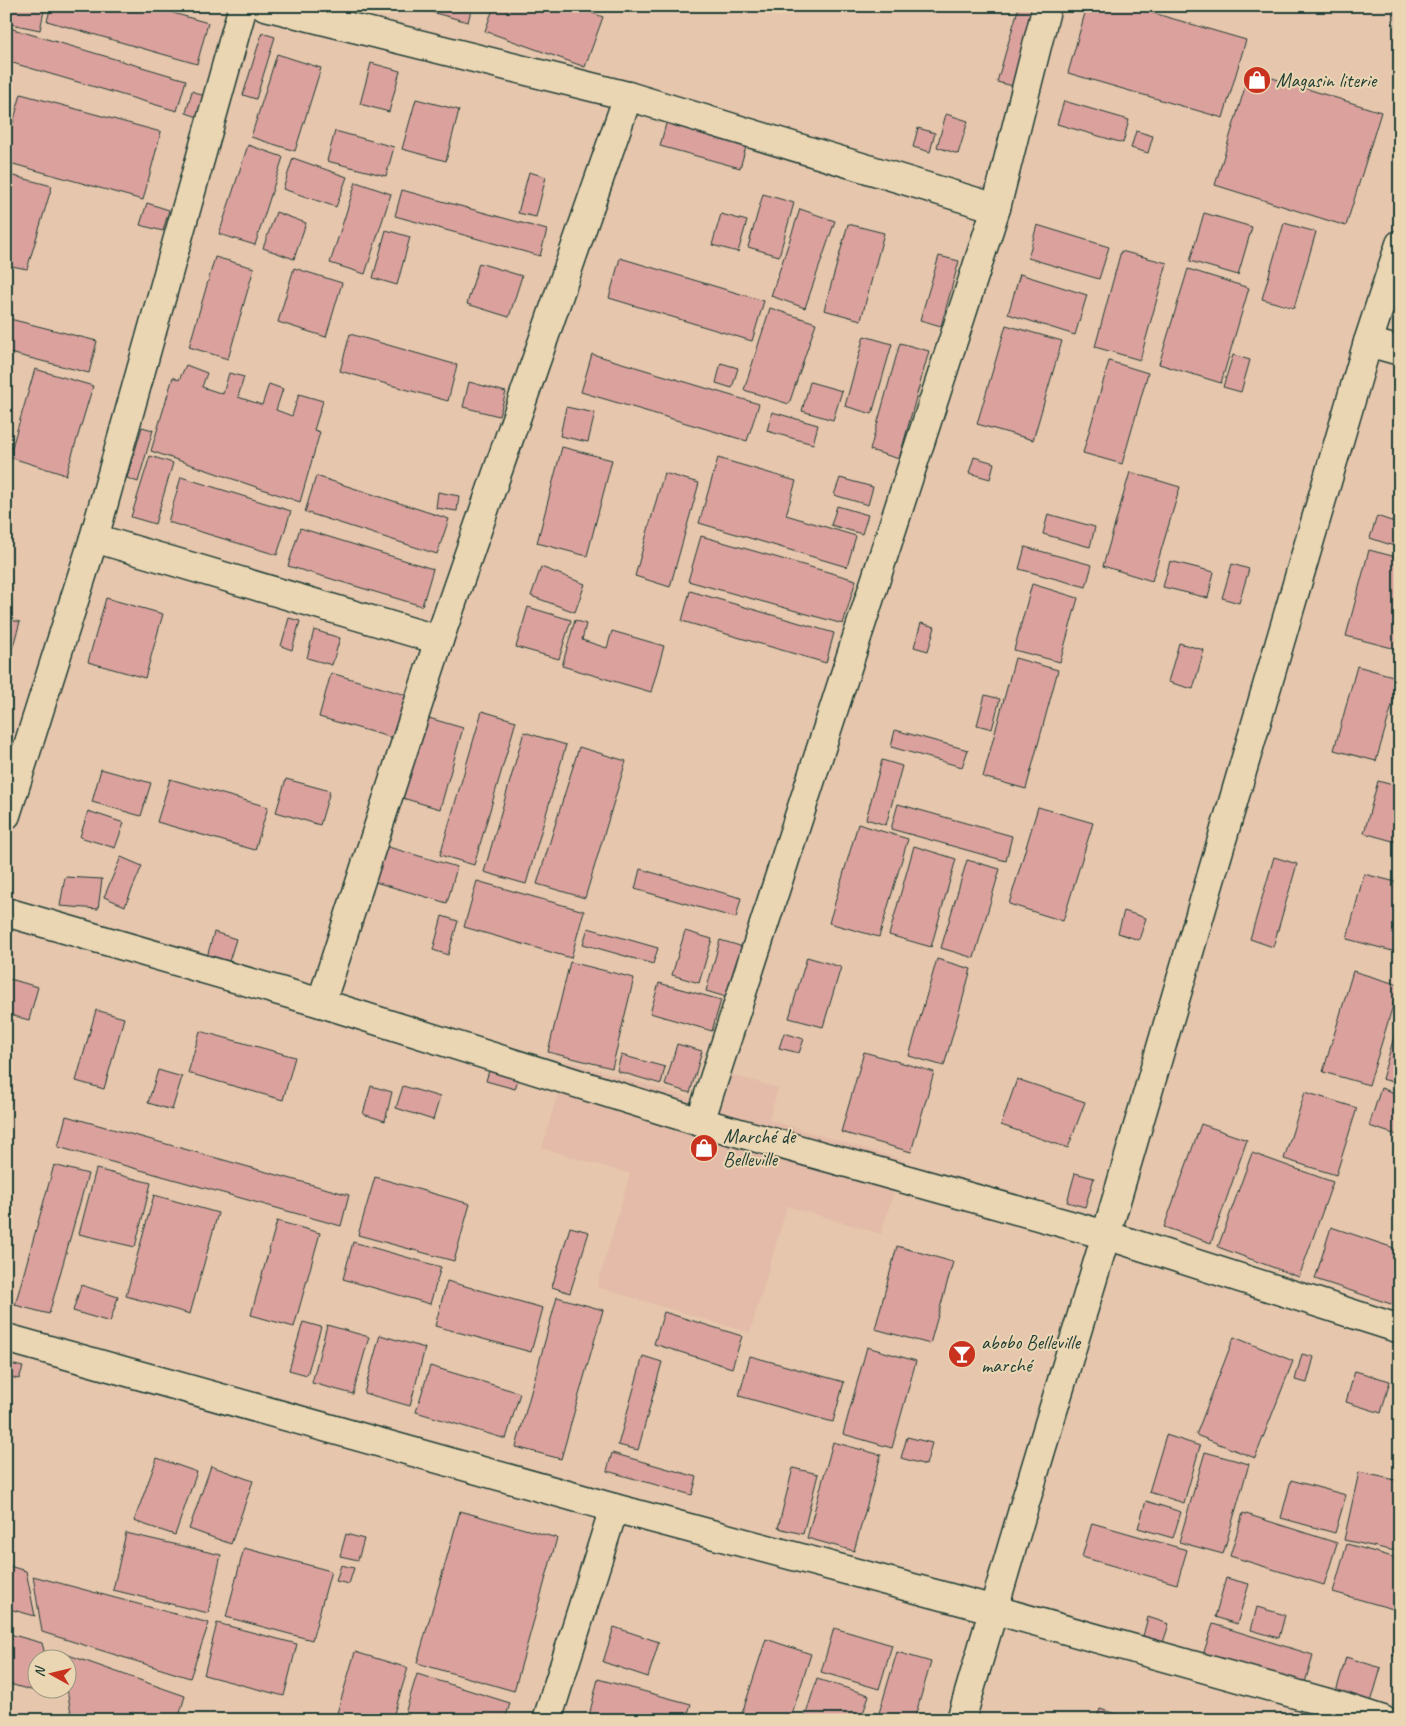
<svg xmlns="http://www.w3.org/2000/svg" width="1406" height="1726" viewBox="0 0 1406 1726" font-family="Caveat,sans-serif">
	<style>
		.built { fill: #e3bba8 }
		.building { fill: #dba19d; stroke: #1f3d34 }
		.lines { fill: none; stroke-linecap: round; stroke-linejoin: round }
		.minor-casing { stroke: #1f3d34; stroke-width: 31 }
		.minor { stroke: #ebd6b4; stroke-width: 28 }
		.labels { text-anchor: middle; dominant-baseline: central; stroke-width: 4; stroke-linejoin: round; paint-order: stroke }
		.poi-label { font-size: 20px; fill: #1f3d34; stroke: #ebd6b4; text-anchor: start }
	</style>
	<rect width="100%" height="100%" fill="#e6c6ad"/>
	<filter id="ink" filterUnits="userSpaceOnUse"><feTurbulence type="fractalNoise" baseFrequency=".02" numOctaves="2"/><feDisplacementMap in="SourceGraphic" scale="10" xChannelSelector="R" yChannelSelector="G"/><feConvolveMatrix kernelMatrix="1 2 1 2 8 2 1 2 1" color-interpolation-filters="sRGB"/></filter>
	<g filter="url(#ink)">
		<path class="built" d="M567 1061 722 1107 732 1075 778 1088 769 1120 903 1160 881 1234 787 1206 750 1333 597 1287 630 1174 542 1148Z"/>
		<g class="building">
			<path d="M6 6H45L40 30 6 23Z"/>
			<path d="M51 6H149L208 23 197 64 47 21Z"/>
			<path d="M409 6H472L468 22Z"/>
			<path d="M494 6H574L603 17 585 67 485 31Z"/>
			<path d="M1019 6H1041L1017 87 997 82Z"/>
			<path d="M1087 6H1129L1246 40 1223 118 1068 73Z"/>
			<path d="M6 27 186 80 177 111 6 61Z"/>
			<path d="M262 33 275 37 256 99 243 95Z"/>
			<path d="M277 54 321 68 295 151 251 137Z"/>
			<path d="M371 63 400 71 389 112 360 104Z"/>
			<path d="M1250 71 1381 112 1346 226 1215 185Z"/>
			<path d="M192 91 204 96 198 117 186 113Z"/>
			<path d="M21 94 161 132 143 200 6 162V148Z"/>
			<path d="M416 99 459 110 446 161 402 149Z"/>
			<path d="M1064 101 1129 120 1123 143 1057 124Z"/>
			<path d="M946 114 968 121 958 154 937 147Z"/>
			<path d="M667 120 747 143 740 168 660 146Z"/>
			<path d="M918 128 935 133 930 152 913 147Z"/>
			<path d="M335 131 394 147 386 176 327 161Z"/>
			<path d="M1136 131 1153 136 1148 153 1131 148Z"/>
			<path d="M248 145 283 157 255 245 219 234Z"/>
			<path d="M293 158 347 177 336 207 283 189Z"/>
			<path d="M529 172 546 177 536 217 518 213Z"/>
			<path d="M6 174 52 186 27 269 6 265Z"/>
			<path d="M356 182 391 194 365 274 330 263Z"/>
			<path d="M402 190 547 230 540 256 395 216Z"/>
			<path d="M763 194 794 203 779 256 748 247Z"/>
			<path d="M147 203 169 210 163 231 140 225Z"/>
			<path d="M800 209 835 221 805 308 771 296Z"/>
			<path d="M276 212 306 223 294 259 263 248Z"/>
			<path d="M1204 213 1252 227 1238 275 1190 261Z"/>
			<path d="M721 214 747 221 738 252 712 245Z"/>
			<path d="M1284 223 1316 232 1294 308 1262 299Z"/>
			<path d="M848 224 884 233 861 320 824 310Z"/>
			<path d="M1037 225 1109 247 1099 279 1028 258Z"/>
			<path d="M386 230 410 237 397 285 373 278Z"/>
			<path d="M1121 251 1167 263 1140 360 1095 347Z"/>
			<path d="M939 256 959 261 941 326 920 320Z"/>
			<path d="M215 257 254 268 228 359 189 347Z"/>
			<path d="M620 258 764 301 752 341 609 298Z"/>
			<path d="M479 263 522 276 509 317 467 304Z"/>
			<path d="M294 268 342 283 326 337 278 322Z"/>
			<path d="M1188 269 1249 288 1221 383 1159 364Z"/>
			<path d="M1020 274 1087 295 1075 335 1008 314Z"/>
			<path d="M770 308 816 323 789 404 744 390Z"/>
			<path d="M6 318 97 341 89 373 6 352Z"/>
			<path d="M1006 325 1062 341 1033 440 977 424Z"/>
			<path d="M350 334 457 365 448 401 340 371Z"/>
			<path d="M864 336 892 344 872 414 845 406Z"/>
			<path d="M900 343 929 351 899 459 870 450Z"/>
			<path d="M592 354 759 404 747 441 581 392Z"/>
			<path d="M1233 355 1250 360 1241 392 1223 387Z"/>
			<path d="M1109 361 1148 373 1122 464 1083 453Z"/>
			<path d="M721 363 738 368 732 388 716 383Z"/>
			<path d="M186 365 207 373 202 387 223 394 229 373 244 377 238 397 262 405 269 384 283 389 276 410 292 416 299 394 323 401 314 430 320 432 300 502 151 451 173 377 179 380Z"/>
			<path d="M35 369 93 386 66 475 9 457Z"/>
			<path d="M469 382 506 392 499 416 463 407Z"/>
			<path d="M810 382 842 391 833 420 802 411Z"/>
			<path d="M566 407 595 413 588 442 560 436Z"/>
			<path d="M772 412 818 425 813 444 767 431Z"/>
			<path d="M142 427 153 430 138 482 127 478Z"/>
			<path d="M562 447 612 460 587 556 537 543Z"/>
			<path d="M150 456 173 463 155 524 131 517Z"/>
			<path d="M974 457 994 463 990 479 969 473Z"/>
			<path d="M718 458 796 481 786 515 856 536 847 567 699 523Z"/>
			<path d="M1130 472 1180 487 1152 581 1103 566Z"/>
			<path d="M664 473 699 483 670 587 635 576Z"/>
			<path d="M316 476 449 519 437 554 305 512Z"/>
			<path d="M181 477 291 511 277 555 168 522Z"/>
			<path d="M840 478 873 487 868 505 834 495Z"/>
			<path d="M438 492 459 496 457 511 436 508Z"/>
			<path d="M837 506 868 515 862 534 831 525Z"/>
			<path d="M1048 514 1095 527 1090 547 1043 534Z"/>
			<path d="M1377 516 1400 524V548L1370 538Z"/>
			<path d="M300 528 433 569 422 606 288 566Z"/>
			<path d="M701 536 856 580 843 624 688 581Z"/>
			<path d="M1025 547 1092 565 1086 587 1019 569Z"/>
			<path d="M1369 550 1400 558V636L1396 649 1346 636Z"/>
			<path d="M1170 561 1214 572 1208 598 1163 587Z"/>
			<path d="M1232 564 1249 569 1239 603 1222 598Z"/>
			<path d="M541 567 585 584 575 612 531 596Z"/>
			<path d="M1032 584 1078 598 1060 662 1014 650Z"/>
			<path d="M690 591 834 633 826 663 682 621Z"/>
			<path d="M106 598 163 614 145 678 88 662Z"/>
			<path d="M528 607 571 620 559 659 516 647Z"/>
			<path d="M289 618 300 621 292 650 281 646Z"/>
			<path d="M6 619 20 622 8 663 6 662Z"/>
			<path d="M575 620 586 624 582 640 607 648 612 631 664 646 651 692 562 666Z"/>
			<path d="M921 623 935 627 928 651 914 647Z"/>
			<path d="M314 630 340 638 332 665 307 658Z"/>
			<path d="M1179 643 1204 650 1193 689 1168 682Z"/>
			<path d="M1015 658 1058 670 1026 789 983 777Z"/>
			<path d="M1357 666 1400 678 1376 761 1334 750Z"/>
			<path d="M331 673 406 695 393 738 319 717Z"/>
			<path d="M985 695 1000 699 992 729 977 725Z"/>
			<path d="M482 711 516 721 474 865 440 855Z"/>
			<path d="M422 716 463 728 440 809 399 797Z"/>
			<path d="M895 730 968 750 962 767 891 747Z"/>
			<path d="M524 732 566 745 526 884 484 872Z"/>
			<path d="M579 747 626 761 585 898 537 884Z"/>
			<path d="M882 760 902 766 886 825 866 819Z"/>
			<path d="M101 769 151 783 141 816 92 802Z"/>
			<path d="M170 779 268 807 255 850 157 822Z"/>
			<path d="M286 779 330 791 320 825 276 812Z"/>
			<path d="M1378 781 1400 787V843L1364 833Z"/>
			<path d="M898 804 1012 836 1006 861 891 829Z"/>
			<path d="M1038 807 1093 823 1063 921 1009 904Z"/>
			<path d="M88 811 124 823 115 848 80 837Z"/>
			<path d="M858 824 908 839 879 937 829 923Z"/>
			<path d="M378 844 457 867 447 903 368 880Z"/>
			<path d="M914 846 956 859 931 947 889 935Z"/>
			<path d="M121 857 142 866 125 906 104 897Z"/>
			<path d="M1274 857 1297 864 1273 947 1250 939Z"/>
			<path d="M967 860 1000 869 974 958 941 948Z"/>
			<path d="M640 869 741 898 736 918 635 889Z"/>
			<path d="M1364 874 1400 883V953L1347 939Z"/>
			<path d="M65 877 102 879 98 909 60 906Z"/>
			<path d="M477 881 584 911 571 958 464 927Z"/>
			<path d="M1124 911 1146 918 1139 940 1118 933Z"/>
			<path d="M442 916 458 921 448 955 433 950Z"/>
			<path d="M588 928 658 948 653 964 583 944Z"/>
			<path d="M685 931 712 939 699 983 672 975Z"/>
			<path d="M214 932 236 939 226 971 205 964Z"/>
			<path d="M720 940 750 949 736 1000 706 991Z"/>
			<path d="M807 957 841 967 823 1027 789 1018Z"/>
			<path d="M937 959 971 969 944 1066 909 1056Z"/>
			<path d="M570 962 634 978 612 1068 548 1052Z"/>
			<path d="M1353 971 1399 985 1369 1085 1323 1072Z"/>
			<path d="M6 978 38 987 29 1020 6 1014Z"/>
			<path d="M659 983 721 1000 712 1031 650 1013Z"/>
			<path d="M96 1010 124 1018 104 1089 76 1081Z"/>
			<path d="M1400 1016V1084L1382 1079Z"/>
			<path d="M200 1031 295 1057 283 1100 188 1073Z"/>
			<path d="M784 1033 804 1039 799 1053 779 1048Z"/>
			<path d="M677 1044 702 1051 690 1093 665 1085Z"/>
			<path d="M864 1052 934 1072 911 1152 841 1132Z"/>
			<path d="M621 1055 665 1067 661 1084 617 1071Z"/>
			<path d="M490 1067 519 1076 515 1089 486 1081Z"/>
			<path d="M158 1070 182 1077 172 1110 148 1103Z"/>
			<path d="M1017 1079 1085 1102 1068 1148 1001 1125Z"/>
			<path d="M371 1086 392 1092 385 1121 363 1114Z"/>
			<path d="M403 1086 440 1097 433 1120 396 1108Z"/>
			<path d="M1381 1088 1400 1095V1136L1369 1126Z"/>
			<path d="M1305 1092 1357 1108 1336 1175 1284 1159Z"/>
			<path d="M66 1116 349 1195 341 1226 58 1147Z"/>
			<path d="M1201 1124 1247 1140 1211 1243 1164 1227Z"/>
			<path d="M1252 1153 1333 1182 1299 1277 1218 1247Z"/>
			<path d="M54 1165 88 1174 49 1314 15 1305Z"/>
			<path d="M96 1169 151 1183 135 1247 79 1234Z"/>
			<path d="M1075 1173 1094 1178 1085 1207 1067 1202Z"/>
			<path d="M375 1177 470 1204 454 1261 358 1235Z"/>
			<path d="M154 1195 218 1213 190 1314 126 1296Z"/>
			<path d="M277 1221 320 1233 294 1327 251 1315Z"/>
			<path d="M570 1227 589 1232 570 1293 552 1287Z"/>
			<path d="M1331 1227 1400 1250V1307L1315 1279Z"/>
			<path d="M353 1242 441 1267 430 1304 343 1279Z"/>
			<path d="M897 1246 953 1262 930 1344 875 1329Z"/>
			<path d="M447 1281 543 1308 531 1352 435 1326Z"/>
			<path d="M81 1285 118 1297 110 1322 73 1311Z"/>
			<path d="M557 1297 603 1310 561 1459 516 1447Z"/>
			<path d="M664 1312 742 1336 732 1368 654 1344Z"/>
			<path d="M303 1322 321 1327 307 1375 289 1370Z"/>
			<path d="M327 1325 369 1337 353 1394 312 1383Z"/>
			<path d="M380 1335 425 1348 410 1406 364 1393Z"/>
			<path d="M1234 1337 1293 1361 1255 1458 1196 1435Z"/>
			<path d="M867 1347 916 1361 892 1448 843 1434Z"/>
			<path d="M1302 1354 1314 1357 1307 1383 1295 1380Z"/>
			<path d="M643 1356 662 1362 638 1450 618 1445Z"/>
			<path d="M750 1356 844 1382 833 1422 739 1396Z"/>
			<path d="M6 1363 23 1367 19 1379 6 1376Z"/>
			<path d="M430 1366 520 1393 506 1439 416 1412Z"/>
			<path d="M1355 1371 1390 1381 1381 1413 1346 1402Z"/>
			<path d="M1166 1435 1200 1446 1184 1503 1149 1492Z"/>
			<path d="M907 1437 932 1443 926 1465 901 1458Z"/>
			<path d="M833 1442 881 1455 854 1551 807 1538Z"/>
			<path d="M1205 1452 1249 1464 1223 1554 1179 1542Z"/>
			<path d="M612 1453 697 1477 692 1495 607 1471Z"/>
			<path d="M157 1458 197 1472 175 1535 134 1521Z"/>
			<path d="M211 1466 253 1481 231 1544 189 1529Z"/>
			<path d="M793 1468 818 1474 803 1534 778 1528Z"/>
			<path d="M1359 1472 1400 1481V1552L1344 1540Z"/>
			<path d="M1291 1480 1346 1495 1335 1533 1281 1518Z"/>
			<path d="M1146 1501 1181 1512 1173 1538 1138 1528Z"/>
			<path d="M460 1511 557 1538 514 1691 417 1663Z"/>
			<path d="M1243 1513 1337 1543 1324 1585 1230 1556Z"/>
			<path d="M1092 1523 1187 1550 1177 1584 1082 1557Z"/>
			<path d="M126 1533 221 1555 208 1613 113 1590Z"/>
			<path d="M346 1534 364 1539 358 1560 340 1556Z"/>
			<path d="M1347 1544 1400 1559V1611L1333 1592Z"/>
			<path d="M244 1548 331 1571 312 1640 226 1617Z"/>
			<path d="M6 1565 26 1571 35 1616 6 1608Z"/>
			<path d="M341 1565 354 1568 349 1584 336 1581Z"/>
			<path d="M33 1576 209 1623 190 1678 42 1632Z"/>
			<path d="M1226 1578 1249 1584 1237 1624 1215 1617Z"/>
			<path d="M1257 1607 1285 1615 1279 1638 1251 1630Z"/>
			<path d="M1148 1617 1169 1624 1162 1646 1142 1640Z"/>
			<path d="M217 1623 297 1644 284 1696 204 1675Z"/>
			<path d="M1213 1624 1313 1655 1304 1686 1203 1655Z"/>
			<path d="M614 1627 659 1642 648 1677 603 1662Z"/>
			<path d="M834 1628 892 1645 879 1689 821 1672Z"/>
			<path d="M1400 1630V1657L1393 1655Z"/>
			<path d="M6 1633 42 1643 46 1658H38V1688H54L56 1697 6 1683Z"/>
			<path d="M766 1639 811 1654 790 1720H740Z"/>
			<path d="M60 1652 185 1696 178 1720H72L67 1688 68 1658H62Z"/>
			<path d="M355 1652 408 1668 392 1720H335Z"/>
			<path d="M897 1652 931 1662 914 1720H877Z"/>
			<path d="M1346 1657 1381 1668 1369 1709 1334 1699Z"/>
			<path d="M417 1674 510 1703 505 1720H403Z"/>
			<path d="M598 1679 691 1704 686 1720H588Z"/>
			<path d="M817 1679 869 1695 861 1720H804Z"/>
			<path d="M1100 1709 1134 1720H1096Z"/>
		</g>
		<g class="lines">
			<defs>
				<g id="minor">
					<path d="M265 6 628 96 996 208"/>
					<path d="M1368 342 1400 351"/>
					<path d="M94 538 439 640"/>
					<path d="M6 815 94 538 243 6"/>
					<path d="M6 912 321 1003 700 1122 1106 1235 1400 1329"/>
					<path d="M321 1003 439 640 628 96"/>
					<path d="M700 1122 996 208 1047 6"/>
					<path d="M6 1338 614 1508 995 1610 1346 1708 1383 1720"/>
					<path d="M547 1720 614 1508"/>
					<path d="M961 1720 1025 1503 1106 1235 1368 342 1400 244"/>
				</g>
			</defs>
			<use href="#minor" class="minor-casing"/>
			<use href="#minor" class="minor"/>
		</g>
	</g>
	<defs>
		<symbol id="shop-disc" viewBox="-11 -11 22 22"><circle r="9.5" fill="#c8321e" stroke="#ebd6b4"/><path d="M-5-2.5h2.3a2.7 3.5 0 0 1 5.4 0H5L5.5 6h-11ZM-1.5-2.5h3a1.5 2.3 0 0 0-3 0Z" fill="#fff"/></symbol>
		<symbol id="bar-disc" viewBox="-11 -11 22 22"><circle r="9.5" fill="#c8321e" stroke="#ebd6b4"/><path d="M-6-5H6L.8 .8V4.5H3.5V6h-7V4.5H-.8V.8Z" fill="#fff"/></symbol>
	</defs>
	<g fill-rule="evenodd">
		<use href="#shop-disc" x="1241" y="64" width="32" height="32"/>
		<use href="#shop-disc" x="688" y="1132" width="32" height="32"/>
		<use href="#bar-disc" x="946" y="1338" width="32" height="32"/>
	</g>
	<g class="labels">
		<g class="poi-label">
			<text x="1276" y="80">Magasin literie</text>
			<text x="723" y="1136">Marché de<tspan x="723" dy="23">Belleville</tspan></text>
			<text x="981" y="1342">abobo Belleville<tspan x="981" dy="23">marché</tspan></text>
		</g>
	</g>
	<rect width="1406" height="1726" fill="none" stroke="#ebd6b4" stroke-width="25"/>
	<rect x="12" y="12" width="1381" height="1701" fill="none" stroke="#1f3d34" stroke-width="2" filter="url(#ink)"/>
	<g transform="translate(52 1674) rotate(278)"><circle r="24" fill="#ebd6b4" stroke="#999981"/>
	<path d="M0-4L9 19L0 12L-9 19Z" fill="#c8321e"/>
	<text y="-8" font-size="14" font-weight="bold" text-anchor="middle" fill="#1f3d34">N</text>
	</g>
</svg>
